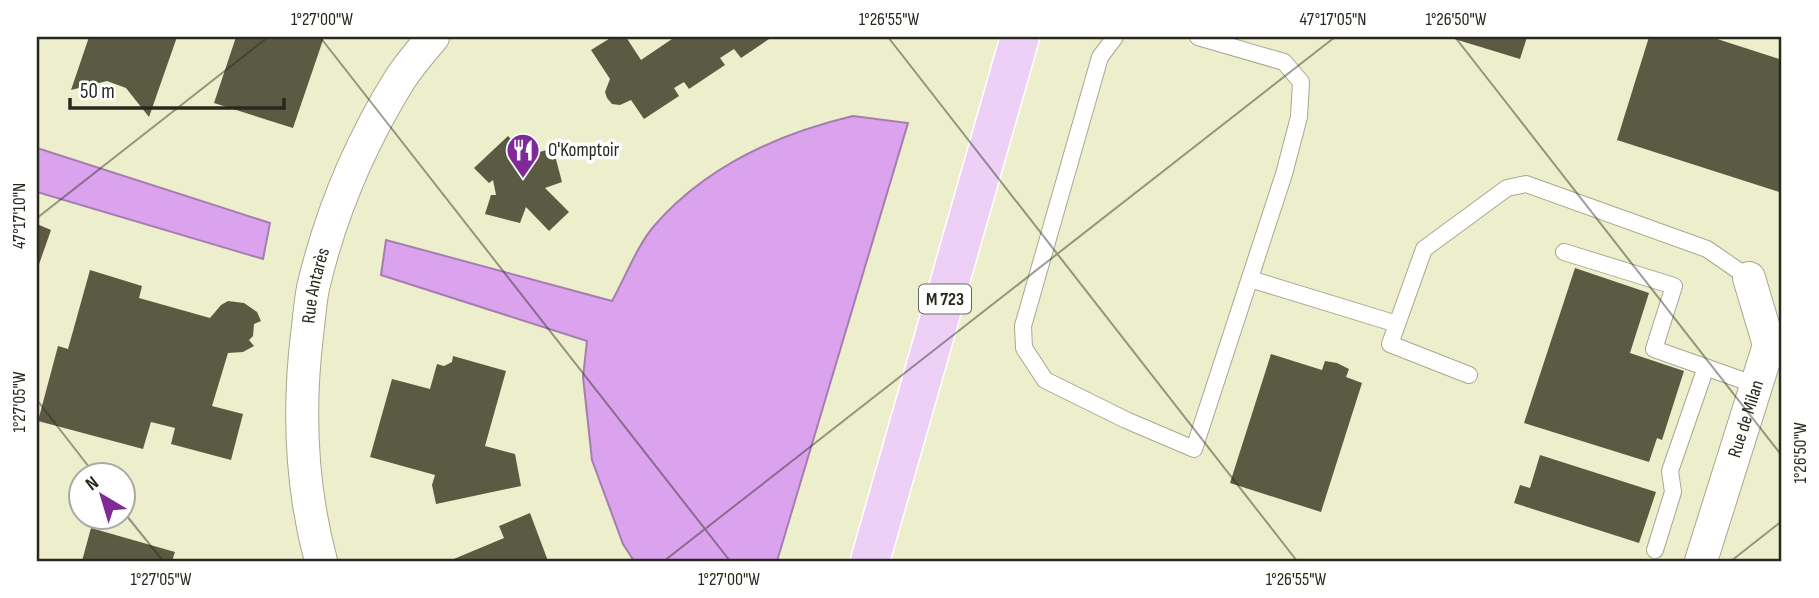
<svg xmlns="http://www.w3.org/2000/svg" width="1819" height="598" viewBox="0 0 1819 598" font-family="'Sofia Sans Condensed',sans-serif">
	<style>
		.built { fill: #edeecb; fill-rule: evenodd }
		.water { fill: #dba3ee; stroke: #a57eb0; stroke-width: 2 }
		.building { fill: #5b5b44 }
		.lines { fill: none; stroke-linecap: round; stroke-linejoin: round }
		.service-casing { stroke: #a8a88f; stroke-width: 18 }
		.minor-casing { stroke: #a8a88f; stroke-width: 34 }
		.primary-casing { stroke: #fff; stroke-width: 41 }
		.service { stroke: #fff; stroke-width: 16 }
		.minor { stroke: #fff; stroke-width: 32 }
		.primary { stroke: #eed0f7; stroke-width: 38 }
		.ticks { fill: none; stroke: #28281e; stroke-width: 2; stroke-opacity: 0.45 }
		.labels { text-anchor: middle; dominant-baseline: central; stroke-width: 7; stroke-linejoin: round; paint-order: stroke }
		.shield { fill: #fff; stroke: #686862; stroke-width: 2 }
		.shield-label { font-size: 18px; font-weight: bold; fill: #28281e }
		.poi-label { font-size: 19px; fill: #28281e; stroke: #fff; text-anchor: start }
		.street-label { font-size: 19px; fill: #28281e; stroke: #fff }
		.neatline { fill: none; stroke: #28281e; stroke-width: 2.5 }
		.ticks-label { font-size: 18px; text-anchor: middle; fill: #28281e }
	</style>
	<rect width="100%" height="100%" fill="#f8f9dd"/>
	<path class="built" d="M37 37H1782V561H37ZM80 476H122V518H80Z"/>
	<g class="water">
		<path d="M853 116 908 123 777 561H634L623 544 592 460 583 377 587 341 381 275 386 240 612 301C625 278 637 246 654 226 706 166 777 134 853 116Z"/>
		<path d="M37 148 270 223 263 259 37 192Z"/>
	</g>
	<g class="building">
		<path d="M89 37H177L149 117 126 88 107 81 71 90Z"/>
		<path d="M236 37H324L293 128 214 103Z"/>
		<path d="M612 37H626L641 60 672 39 671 37H772L741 58 734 49 720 58 725 65 689 89 684 82 674 88 679 96 644 119 631 100 620 105 612 104 607 98 605 92 610 79 591 50Z"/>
		<path d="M1448 37H1527L1520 59Z"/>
		<path d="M1649 37H1711L1782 60V193L1617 140Z"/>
		<path d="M508 136 523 151 533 154 553 148 562 182 545 188 569 212 549 231 526 207 520 223 485 214 491 195H496L493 180 489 183 474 168Z"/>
		<path d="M37 224 51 230 37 270Z"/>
		<path d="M1575 268 1649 293 1630 353 1684 371 1662 440 1657 438 1649 462 1524 423Z"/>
		<path d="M90 270 142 286 139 298 210 318 221 305 228 301 244 303 257 312 261 321 254 324 253 336 249 340 254 346 243 352 228 353 212 406 243 414 231 460 171 444 175 428 151 422 143 449 38 421 58 346 68 349Z"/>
		<path d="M1271 354 1322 370 1325 361 1337 363 1349 369 1346 377 1362 383 1321 512 1230 483Z"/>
		<path d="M453 356 506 371 485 446 515 454 521 486 436 504 432 485 435 475 370 457 392 379 430 389 437 364 444 366 452 362Z"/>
		<path d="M1540 455 1656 492 1639 543 1514 503 1520 485 1530 488Z"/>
		<path d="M530 513 548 561H449L504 538 499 526Z"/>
		<path d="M91 528 175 552 172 561H82Z"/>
	</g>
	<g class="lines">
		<defs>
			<g id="service">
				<path d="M1115 37 1100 57 1023 326 1024 348 1045 380 1126 420 1194 449 1284 174 1299 117 1301 82 1284 62 1198 37"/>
				<path d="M1564 252 1674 286 1654 349 1756 385"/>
				<path d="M1250 279 1397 324"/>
				<path d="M1469 375 1390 344 1424 249 1507 188 1526 184 1707 249 1749 278"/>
				<path d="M1655 550 1673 492 1670 471 1706 367"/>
			</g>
			<g id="minor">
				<path id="s1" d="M321 561C301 487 298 411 307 335 309 320 310 303 313 288 330 215 361 142 400 79 410 64 422 50 433 37"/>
				<path id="s2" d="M1701 561 1769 345 1749 278"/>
			</g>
			<path id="primary" d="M870 561 1020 37"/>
		</defs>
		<use href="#service" class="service-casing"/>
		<use href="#minor" class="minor-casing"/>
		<use href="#primary" class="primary-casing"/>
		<use href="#service" class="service"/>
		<use href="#minor" class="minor"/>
		<use href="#primary" class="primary"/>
	</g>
	<path class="ticks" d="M320 37 730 561M888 37 1297 561M1455 37 1782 456M37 218 268 37M37 400 96 476M122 510 163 561M664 561 1335 37M1731 561 1782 521"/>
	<defs>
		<symbol id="restaurant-pin" viewBox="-11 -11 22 30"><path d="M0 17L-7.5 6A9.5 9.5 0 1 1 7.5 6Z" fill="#7f2a98" stroke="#fff"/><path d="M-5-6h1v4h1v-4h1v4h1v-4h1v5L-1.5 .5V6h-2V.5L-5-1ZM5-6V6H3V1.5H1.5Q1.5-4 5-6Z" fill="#fff"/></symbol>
	</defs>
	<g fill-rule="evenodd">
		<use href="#restaurant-pin" x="504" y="131" width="38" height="52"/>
	</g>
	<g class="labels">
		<rect class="shield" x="919" y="284.5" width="52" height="29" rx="5"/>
		<g class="shield-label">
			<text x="945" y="299">M 723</text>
		</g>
		<g class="poi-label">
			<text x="548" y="150">O'Komptoir</text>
		</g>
		<g class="street-label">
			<text stroke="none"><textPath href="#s1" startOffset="278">Rue Antarès</textPath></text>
			<text stroke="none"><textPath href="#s2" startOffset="149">Rue de Milan</textPath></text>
		</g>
	</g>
	<rect width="1819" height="598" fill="none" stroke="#ffffff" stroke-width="77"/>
	<g transform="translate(102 496) rotate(322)"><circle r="33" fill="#ffffff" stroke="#a9a9a5" stroke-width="2"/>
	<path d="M0-5L12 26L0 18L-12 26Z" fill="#7f2a98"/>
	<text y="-10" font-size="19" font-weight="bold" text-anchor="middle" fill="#28281e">N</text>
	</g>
	<path d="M70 98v10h214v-10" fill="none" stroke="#28281e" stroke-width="3.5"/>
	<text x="80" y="98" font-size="21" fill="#28281e" stroke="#ffffff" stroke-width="5" paint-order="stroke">50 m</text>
	<rect x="38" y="38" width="1742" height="522" class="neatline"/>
	<g class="ticks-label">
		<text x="322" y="25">1°27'00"W</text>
		<text x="889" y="25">1°26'55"W</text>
		<text x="1333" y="25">47°17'05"N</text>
		<text x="1456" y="25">1°26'50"W</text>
		<text transform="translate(19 216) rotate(-90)" y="6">47°17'10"N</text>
		<text transform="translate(19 402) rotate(-90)" y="6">1°27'05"W</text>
		<text transform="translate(1800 453) rotate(-90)" y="6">1°26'50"W</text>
		<text x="161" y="585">1°27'05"W</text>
		<text x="729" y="585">1°27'00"W</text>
		<text x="1296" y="585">1°26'55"W</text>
	</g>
</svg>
